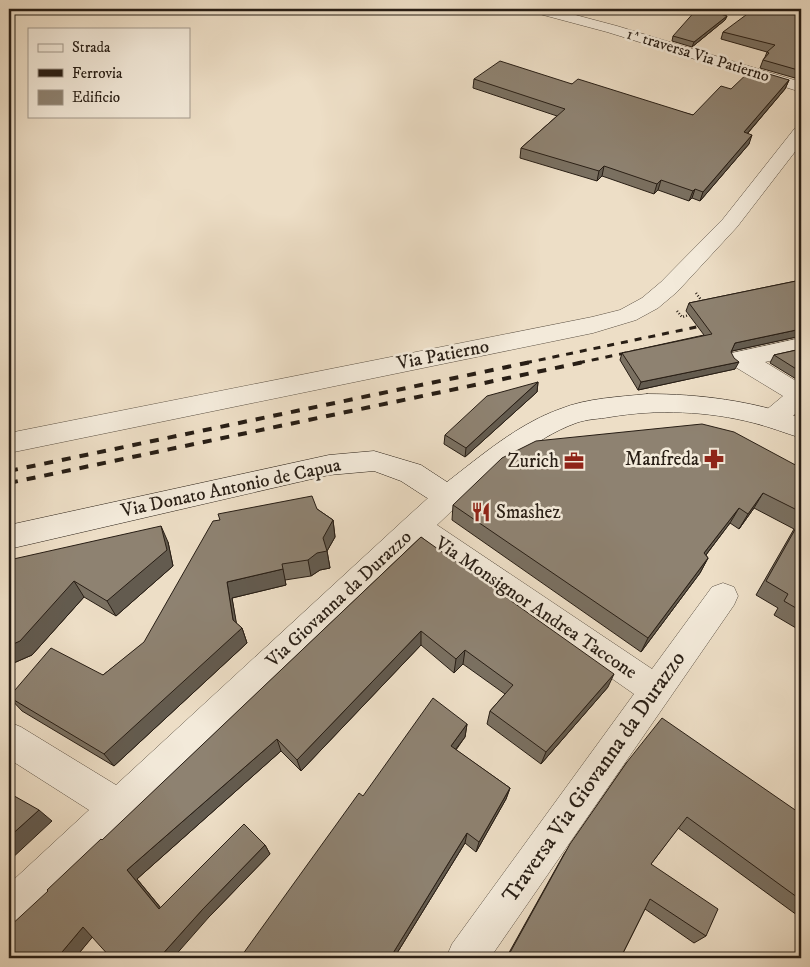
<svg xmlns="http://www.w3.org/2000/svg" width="810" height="967" viewBox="0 0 810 967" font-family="'IM FELL DW Pica',serif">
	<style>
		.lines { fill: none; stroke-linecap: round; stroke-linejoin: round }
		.street-casing { stroke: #594e41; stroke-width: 1 }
		.secondary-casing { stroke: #281e15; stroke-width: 1 }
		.path { stroke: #281e15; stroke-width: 2.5; stroke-dasharray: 1 2; stroke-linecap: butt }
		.street { fill: #f3eada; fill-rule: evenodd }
		.secondary { fill: #f3eada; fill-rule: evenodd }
		.rail-far1 { stroke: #281e15; stroke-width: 3; stroke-dasharray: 7 7; stroke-linecap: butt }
		.rail { stroke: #281e15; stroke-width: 4; stroke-dasharray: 9 9; stroke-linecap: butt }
		.wall { fill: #7a7061; stroke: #281e15 }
		.shaded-wall { fill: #635b4f; stroke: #281e15 }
		.building { fill: #8e8271; stroke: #281e15 }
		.labels { text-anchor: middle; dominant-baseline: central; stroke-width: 5; stroke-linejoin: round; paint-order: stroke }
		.far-street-label { font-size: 16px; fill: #281e15; stroke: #f3eada }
		.street-label { font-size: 19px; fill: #281e15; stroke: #f3eada }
		.poi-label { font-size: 19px; fill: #281e15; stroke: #f3eada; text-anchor: end }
		.near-street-label { font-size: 22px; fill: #281e15; stroke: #f3eada }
	</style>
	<rect width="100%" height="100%" fill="#eddec6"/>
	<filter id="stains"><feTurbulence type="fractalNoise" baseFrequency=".004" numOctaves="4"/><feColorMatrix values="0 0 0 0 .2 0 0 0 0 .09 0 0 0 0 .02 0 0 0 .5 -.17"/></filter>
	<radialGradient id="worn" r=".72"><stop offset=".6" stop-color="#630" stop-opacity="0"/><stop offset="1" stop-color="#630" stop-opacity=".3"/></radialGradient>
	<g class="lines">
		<defs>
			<g id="street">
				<path d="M530 9H553L617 26 801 82V92L607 32 532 12Z"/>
				<path d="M801 127V144L737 227 677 292 658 308 636 320 593 333 9 453V433L592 317 620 310 642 298 661 282 723 219 795 128Z"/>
				<path d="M801 338V354L765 362 801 384V408C789 419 782 430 765 425L761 418 765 411 783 396 732 365 729 359 732 353Z"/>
				<path d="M448 486 458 489 462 497 458 505 437 525 652 669 712 587 723 583 734 587 738 596 734 605 490 958H446L452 944 634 694 418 543 23 924 9 929V884L89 810 9 759V722L21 727 116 785 406 518 438 489Z"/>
			</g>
			<path id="secondary" d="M647 394C701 394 751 401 801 418V438C785 433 770 427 754 423 708 411 657 409 610 417 599 419 587 419 576 423 532 439 494 476 458 505L448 508 438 505 401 481 374 471 329 475 9 549V525L329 455 374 451 421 465 447 482C482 455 518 424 560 409 587 398 619 397 647 394Z"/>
		</defs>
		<use href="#street" class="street-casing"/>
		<use href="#secondary" class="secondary-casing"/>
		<g class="path">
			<path d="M696 293 704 304"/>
			<path d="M677 311 682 317 693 314"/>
		</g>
		<use href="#street" class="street"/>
		<use href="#secondary" class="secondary"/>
		<g class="rail-far1">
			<path d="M525 363 711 324"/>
			<path d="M578 363 635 351"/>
		</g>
		<g class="rail">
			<path d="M9 471 531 362"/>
			<path d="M9 483 584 362"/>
		</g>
	</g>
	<g class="wall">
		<path d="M801 9V72H800L795 78 760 68 763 60 765 57 767 52 721 39 723 32Z"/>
		<path d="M727 16 725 20 692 47 672 41 673 36Z"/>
		<path d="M474 79 572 84 693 115 731 89 789 80 785 89 748 133 749 144 700 201 692 198 689 201 658 190 654 194 602 176 597 181 520 158 521 148 557 116 473 88Z"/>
		<path d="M801 280V337V336L732 351 731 353 735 369 638 390 620 360 622 353 704 335 686 311 689 303Z"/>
		<path d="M801 349V382L770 363 774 355Z"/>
		<path d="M538 382 537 392 465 457 444 444 445 435Z"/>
		<path d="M801 468V631L774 615 778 608 756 595 794 529 754 508 739 529 730 523 706 555 708 558 700 573 641 652 452 520 453 505Z"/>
		<path d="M317 509 333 520 335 537 327 551 330 568 320 570 311 576 285 580 286 585 232 598 236 623 242 628 247 643 114 766 22 711 9 697 103 675Z"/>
		<path d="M421 537 608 687 541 764 487 724 490 711 505 694 463 664 454 673 421 645 301 771 281 751 137 879 161 908 265 845 270 854 209 917 92 937 75 958H9L103 840Z"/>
		<path d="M168 542 173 566 116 616 84 597 32 655 9 665V560Z"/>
		<path d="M467 724 465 737 456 750 510 788 506 799 476 852 465 843 394 958H240Z"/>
		<path d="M627 762 801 814V918L678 828 651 864 706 936 694 943 645 909 621 957 620 958H506L564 854Z"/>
	</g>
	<g class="shaded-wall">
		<path d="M727 16 725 20 692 47 694 42Z"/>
		<path d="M801 66 800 72 795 78 798 70Z"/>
		<path d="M789 80 785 89 740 142 744 132Z"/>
		<path d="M752 135 749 144 700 201 703 192Z"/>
		<path d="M604 166 602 176 597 181 599 171Z"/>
		<path d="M661 180 658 190 654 194 657 184Z"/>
		<path d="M695 189 692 198 689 201 693 191Z"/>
		<path d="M801 329V336L732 351 727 360 735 343Z"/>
		<path d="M739 362 735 369 638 390 641 382Z"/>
		<path d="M538 382 537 392 465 457 466 448Z"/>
		<path d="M763 493 754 508 739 529 748 514Z"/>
		<path d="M739 508 730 523 696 568 704 553Z"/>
		<path d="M333 520 335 537 327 551 330 568 320 570 311 576 308 560Z"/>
		<path d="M161 526 168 542 173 566 116 616 107 601Z"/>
		<path d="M708 558 700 573 641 652 648 638Z"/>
		<path d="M283 569 286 585 232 598 238 632 242 628 247 643 114 766 104 754 233 620 227 582Z"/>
		<path d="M74 581 84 597 32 655 9 665V646Z"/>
		<path d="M421 631V645L301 771 297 760Z"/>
		<path d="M465 650 463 664 454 673 456 659Z"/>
		<path d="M614 674 608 687 541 764 546 752Z"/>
		<path d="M467 724 465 737 449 758 451 746Z"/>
		<path d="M277 739 281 751 137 879 168 917 159 909 127 870Z"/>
		<path d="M510 788 506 799 476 852 479 842Z"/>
		<path d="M39 810 52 821 9 861V837Z"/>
		<path d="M467 833 465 843 394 958H390Z"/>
		<path d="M265 845 270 854 209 917 173 958H159L202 910Z"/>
		<path d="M83 927 95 934 75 958H57Z"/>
	</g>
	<g class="building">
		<path d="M697 9H704L727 16 694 42 673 36Z"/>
		<path d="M754 9H801V66L798 70 763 60 769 53 767 52 775 45 723 32Z"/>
		<path d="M500 61 572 84 578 79 693 115 721 86 731 89 752 69 789 80 744 132 752 135 703 192 695 189 693 191 661 180 657 184 604 166 599 171 521 148 565 109 474 79Z"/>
		<path d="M801 280V329L735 343 731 352 734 358 739 362 641 382 622 353 712 334 689 303Z"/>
		<path d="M801 349V372L774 355Z"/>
		<path d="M538 382 466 448 445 435 487 396Z"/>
		<path d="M702 424 734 432 801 468V512L763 493 748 514 739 508 704 553 708 558 648 638 453 505 502 458 536 441Z"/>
		<path d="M312 496 317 509 333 520 323 538 327 551 317 553 308 560 282 564 283 569 227 582 233 620 242 628 104 754 9 697 51 648 103 675 144 642 213 521 220 520 218 514Z"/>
		<path d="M801 519V611L784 601 788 594 766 581Z"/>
		<path d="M161 526 167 550 107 601 74 581 20 641 9 646V560Z"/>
		<path d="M421 537 614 674 546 752 490 711 513 685 465 650 456 659 421 631 297 760 277 739 127 870 159 909 244 824 265 845 202 910 159 958H111L83 927 57 958H9V927L48 891 47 890 101 839 102 840Z"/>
		<path d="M433 698 467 724 451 746 510 788 479 842 467 833 390 958H240L359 793 363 796Z"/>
		<path d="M662 718 801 814V900L687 817 651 864 718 909 706 936 650 899 621 957 616 954 614 958H507L570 844 627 762Z"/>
		<path d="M9 793 39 810 9 837Z"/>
	</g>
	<defs>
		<symbol id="pharmacy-bare" viewBox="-9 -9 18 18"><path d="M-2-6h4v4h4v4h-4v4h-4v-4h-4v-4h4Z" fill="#8f2418" stroke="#f3eada" stroke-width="2.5" paint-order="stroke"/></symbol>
		<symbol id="office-bare" viewBox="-9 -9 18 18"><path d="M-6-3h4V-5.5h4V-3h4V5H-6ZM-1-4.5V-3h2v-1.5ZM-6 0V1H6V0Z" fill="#8f2418" stroke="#f3eada" stroke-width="2.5" paint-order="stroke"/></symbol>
		<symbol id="restaurant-bare" viewBox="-9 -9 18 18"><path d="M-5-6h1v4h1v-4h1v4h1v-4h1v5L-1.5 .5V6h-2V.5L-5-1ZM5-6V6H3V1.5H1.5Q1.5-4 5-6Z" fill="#8f2418" stroke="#f3eada" stroke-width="2.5" paint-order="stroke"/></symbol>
	</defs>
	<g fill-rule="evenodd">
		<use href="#pharmacy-bare" x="700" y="445" width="28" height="28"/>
		<use href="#office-bare" x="560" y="447" width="28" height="28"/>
		<use href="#restaurant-bare" x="467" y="498" width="28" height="28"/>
	</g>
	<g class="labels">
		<g class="far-street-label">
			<text transform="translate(698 55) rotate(17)">1^ traversa Via Patierno</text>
		</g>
		<g class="street-label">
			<text transform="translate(443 355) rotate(-11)">Via Patierno</text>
			<text transform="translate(231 488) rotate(-12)">Via Donato Antonio de Capua</text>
			<text transform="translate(339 599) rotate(-43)">Via Giovanna da Durazzo</text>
			<text transform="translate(536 608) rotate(34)">Via Monsignor Andrea Taccone</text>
		</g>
		<g class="poi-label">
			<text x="699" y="459">Manfreda</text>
			<text x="559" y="461">Zurich</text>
			<text x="496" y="512" text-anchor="start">Smashez</text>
		</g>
		<g class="near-street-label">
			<text transform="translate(594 777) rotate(-55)">Traversa Via Giovanna da Durazzo</text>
		</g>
	</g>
	<rect width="810" height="967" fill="none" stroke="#eddec6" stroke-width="30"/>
	<rect x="10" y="10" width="790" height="947" fill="none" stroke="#281e15" stroke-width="2.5"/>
	<rect x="15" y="15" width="780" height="937" fill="none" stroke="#281e15"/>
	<rect x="28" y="28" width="162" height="90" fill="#f3eada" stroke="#a2988b"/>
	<rect x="38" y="44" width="25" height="8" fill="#f3eada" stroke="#a2988b"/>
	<text x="72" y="52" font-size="15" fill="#281e15">Strada</text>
	<rect x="38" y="69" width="25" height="8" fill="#281e15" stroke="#a2988b"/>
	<text x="72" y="78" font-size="15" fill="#281e15">Ferrovia</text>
	<rect x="38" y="90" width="25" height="15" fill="#8e8271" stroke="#a2988b"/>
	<text x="72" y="102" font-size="15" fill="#281e15">Edificio</text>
	<rect width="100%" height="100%" filter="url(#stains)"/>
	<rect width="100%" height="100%" fill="url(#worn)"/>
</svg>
